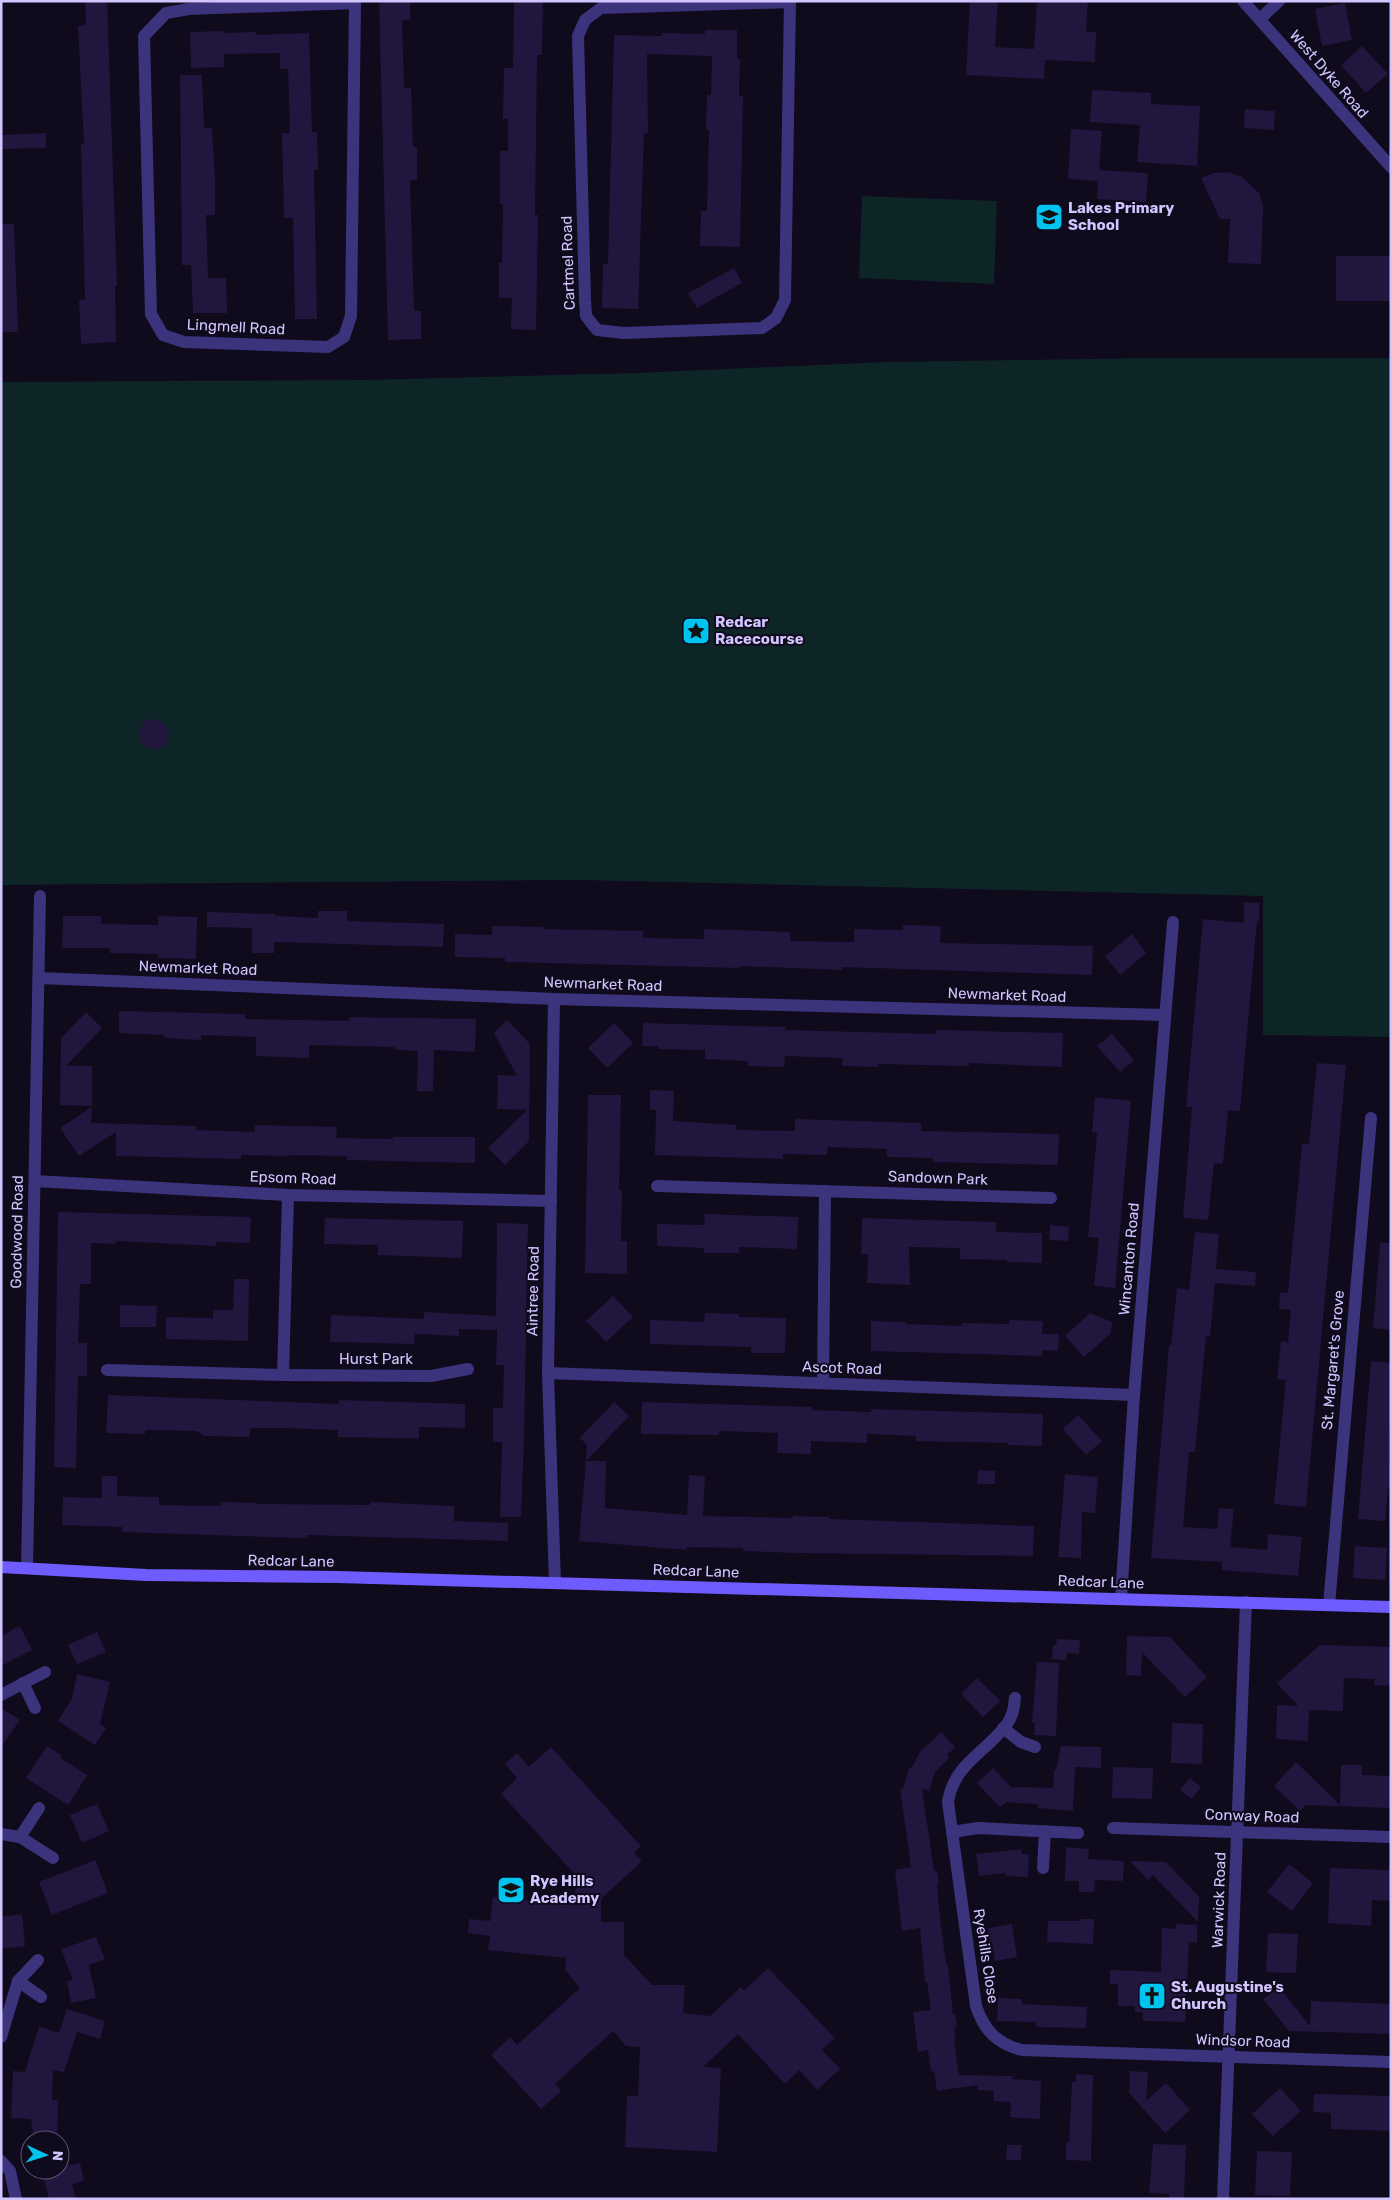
<svg xmlns="http://www.w3.org/2000/svg" width="1392" height="2200" viewBox="0 0 1392 2200" font-family="Rubik,sans-serif">
	<style>
		.green { fill: #0d2526 }
		.building { fill: #21163e }
		.lines { fill: none; stroke-linecap: round; stroke-linejoin: round }
		.minor { stroke: #3c337d; stroke-width: 12 }
		.tertiary { stroke: #3c337d; stroke-width: 12 }
		.secondary { stroke: #6e5cff; stroke-width: 12 }
		.labels { text-anchor: middle; dominant-baseline: central; stroke-width: 4; stroke-linejoin: round; paint-order: stroke }
		.street-label { font-size: 15px; fill: #d1c5ff; stroke: #0f0a1c }
		.poi-label { font-size: 15px; font-weight: bold; fill: #d1c5ff; stroke: #0f0a1c; text-anchor: start }
	</style>
	<rect width="100%" height="100%" fill="#0f0a1c"/>
	<g class="green">
		<path d="M862 196 997 201 994 284 859 278Z"/>
		<path d="M1156 358H1391V1037L1263 1035V896L579 880 1 885V382L364 380 636 373 886 362Z"/>
	</g>
	<g class="building">
		<path d="M85 1H107L117 286H115L116 342 81 344 79 300 85 299 81 144H84L78 26 86 25Z"/>
		<path d="M379 1H410V20H402L404 88H411L413 147H417V180H410L414 311H421V339L388 340Z"/>
		<path d="M514 1H543L542 55H537L535 215H538L536 330 511 329 512 298H499V263H502L503 204H500V151H508V119H503L504 68H513Z"/>
		<path d="M970 1H998L995 47 1034 49 1037 1H1088L1086 32H1096L1095 62 1045 60 1044 79 966 75Z"/>
		<path d="M1345 3 1352 40 1322 46 1315 9Z"/>
		<path d="M705 30H737V59H740L739 96H743L740 247 700 246 701 211H707L709 130H706L707 95H711L712 56 647 54 648 133H644L638 309 602 308 603 264H608L614 35 662 36V33L705 34Z"/>
		<path d="M223 31V33L256 32V35L309 33 312 132H317L318 170H314L317 319H295L293 218H284L282 133H290L288 69H280V53L224 54V67L191 68 190 32Z"/>
		<path d="M1362 46 1388 74 1366 93 1341 65Z"/>
		<path d="M180 75H202L204 128H212L215 179V215H206L208 278H226L227 313H193L191 265H182Z"/>
		<path d="M1092 90 1151 93V104L1200 106 1197 166 1137 162 1140 125 1090 122Z"/>
		<path d="M1245 109 1275 111 1274 130 1244 128Z"/>
		<path d="M1071 129 1102 131 1099 170 1148 173 1146 202 1097 199 1098 181 1068 179Z"/>
		<path d="M46 133V148L1 149V135Z"/>
		<path d="M1228 172 1242 177 1259 193 1263 207 1261 264 1228 263 1230 219H1220L1201 178 1214 173Z"/>
		<path d="M1 224H14L18 332H1Z"/>
		<rect x="1336" y="256" width="55" height="45"/>
		<path d="M734 268 742 283 697 308 688 293Z"/>
		<circle cx="154" cy="734" r="15"/>
		<path d="M1244 902 1259 903V921H1257L1240 1111 1228 1110 1223 1164 1214 1163 1208 1220 1183 1218 1192 1107H1186L1203 919 1244 923Z"/>
		<path d="M318 911H347V921L444 924 443 947 274 942V953H252V928L207 927V912L275 914V916L318 918Z"/>
		<path d="M63 916H101V924L158 925V916L197 917 196 959 158 958V954L110 953V948H62Z"/>
		<path d="M903 925 941 926 940 943 1093 946 1092 975 842 967V970L740 966V968L704 967 505 962V958L455 957V934L492 935V926L543 927V929L643 931V938L704 939V929L790 932V941L854 942V929L903 930Z"/>
		<path d="M1132 934 1146 953 1120 975 1105 956Z"/>
		<path d="M119 1011 245 1014V1019L303 1020 349 1021V1017L476 1019 475 1052 434 1050 433 1091H417L418 1051 395 1050V1047L309 1045V1058L256 1056V1037L201 1035V1040L164 1038V1035L119 1033Z"/>
		<path d="M86 1012 102 1028 66 1066H92V1106L60 1105 61 1038Z"/>
		<path d="M507 1020 530 1044 529 1141 505 1165 488 1148 527 1110 497 1109 498 1075 517 1076 494 1033Z"/>
		<path d="M614 1023 633 1043 607 1068 588 1048Z"/>
		<path d="M643 1023 786 1027 785 1030 936 1034V1030L1063 1033 1062 1067 969 1063V1066L878 1064V1067L842 1066 843 1058 785 1056 784 1067 748 1066V1061L705 1059V1050L658 1049 659 1046H642Z"/>
		<path d="M1112 1034 1134 1060 1120 1072 1097 1046Z"/>
		<path d="M1317 1063 1346 1065 1306 1507 1274 1504 1286 1380 1277 1379 1281 1341 1288 1342 1291 1310 1279 1309 1280 1293H1288L1302 1144H1309Z"/>
		<path d="M650 1090 674 1091 673 1121 737 1125 736 1130 795 1131V1119L921 1123V1131L1059 1134 1058 1165 933 1162V1158L887 1157V1149L828 1147 827 1155 783 1154V1159L655 1155 656 1110H650Z"/>
		<path d="M588 1095H621L619 1190H622L621 1241H627V1274L585 1273Z"/>
		<path d="M1095 1097 1131 1101 1115 1288 1094 1286 1099 1238 1088 1237 1097 1133 1092 1132Z"/>
		<path d="M92 1107 91 1123 196 1126V1130L255 1132V1125L337 1127 336 1138 393 1139V1137H475V1163L347 1160V1156L288 1155V1156L241 1155V1159L116 1156V1132L79 1156 60 1128Z"/>
		<path d="M58 1212 251 1217 250 1243 216 1242V1246L116 1241 115 1244 91 1243V1284H80L78 1343H87V1376H78L76 1468 54 1467Z"/>
		<path d="M705 1214 798 1217 797 1249 739 1247V1253H704V1248L657 1246V1224L704 1225Z"/>
		<path d="M325 1218 463 1221 462 1258 378 1255V1245L324 1244Z"/>
		<path d="M862 1218 996 1222V1232L1042 1233V1263L1007 1262V1260L960 1259V1248L909 1247 910 1285 867 1283 868 1254H861Z"/>
		<path d="M497 1223 528 1224 524 1439 521 1517H500L502 1442H493V1408H503L504 1365H496L497 1330 459 1329V1336L415 1334 414 1344 330 1342 331 1315 424 1319V1312L496 1316Z"/>
		<path d="M1050 1225 1069 1227 1068 1241 1049 1240Z"/>
		<path d="M1195 1232 1219 1234 1216 1269 1256 1272 1255 1286 1215 1283 1210 1337 1206 1336 1195 1452H1189L1183 1527 1217 1529 1219 1508 1234 1509 1230 1547 1267 1550 1268 1534 1302 1537 1298 1576 1222 1570V1562L1151 1558 1169 1346H1171L1177 1288 1189 1290Z"/>
		<path d="M1380 1243H1391V1330L1373 1328Z"/>
		<path d="M234 1279H249L248 1341 166 1339V1317L213 1318V1310H233Z"/>
		<path d="M613 1296 633 1317 606 1342 586 1321Z"/>
		<path d="M120 1305 157 1306 156 1327H120Z"/>
		<path d="M705 1313 739 1314V1317L786 1318 785 1353H751V1347L650 1344V1320L704 1322Z"/>
		<path d="M1090 1313 1112 1322 1111 1333 1084 1357 1065 1336Z"/>
		<path d="M1009 1320 1043 1321 1042 1334H1059L1058 1351 1042 1350V1356L871 1351V1321L906 1322V1324L962 1326V1323L1009 1324Z"/>
		<path d="M1371 1361 1391 1363 1389 1462 1391 1463V1488H1388L1385 1521 1358 1519Z"/>
		<path d="M108 1395 339 1404V1400L465 1404V1428L419 1427V1438H394L338 1437V1430L283 1428H250V1437L204 1436 197 1431 145 1430V1434L106 1433Z"/>
		<path d="M614 1402 629 1416 586 1461 587 1445 580 1438Z"/>
		<path d="M642 1402 812 1407V1410L871 1412V1409L1043 1414 1042 1446 1008 1445V1443L916 1441V1436L867 1434V1443L811 1441V1454L777 1453 778 1433 719 1431V1435L641 1434Z"/>
		<path d="M1078 1415 1102 1441 1086 1455 1063 1429Z"/>
		<path d="M586 1461H606L605 1508 687 1515 689 1475 705 1476 703 1516 793 1518V1516L830 1517 829 1519 1034 1526 1033 1556 798 1553 743 1551V1548L687 1547V1550L579 1541Z"/>
		<path d="M978 1470 995 1471V1484H977Z"/>
		<path d="M1065 1474 1098 1477 1095 1513 1082 1512 1081 1558 1058 1557Z"/>
		<path d="M102 1476H117V1496L159 1497V1505L221 1506V1502L257 1503V1504L370 1505V1502L454 1506V1521L508 1523V1541L307 1535V1538L270 1537 122 1532V1527L62 1525 63 1497 102 1498Z"/>
		<path d="M1355 1546 1387 1548 1385 1580 1353 1578Z"/>
		<path d="M20 1626 32 1650 1 1666V1636Z"/>
		<path d="M97 1632 106 1652 77 1664 68 1645Z"/>
		<path d="M1127 1636 1170 1637 1207 1677 1185 1697 1142 1652 1141 1676 1126 1675Z"/>
		<path d="M1057 1639 1080 1640 1079 1654 1067 1653 1066 1660 1052 1659 1053 1645H1056Z"/>
		<path d="M1320 1645 1391 1647V1686L1374 1685 1375 1679 1344 1678 1343 1711 1309 1710 1308 1741 1276 1739 1277 1705 1298 1706 1277 1683Z"/>
		<path d="M1037 1662 1059 1663 1056 1736 1034 1735 1035 1723H1032Z"/>
		<path d="M77 1674 110 1682 100 1724 106 1728 95 1745 58 1721 72 1699Z"/>
		<path d="M977 1678 1000 1701 983 1717 961 1694Z"/>
		<path d="M1 1708 20 1720 1 1747Z"/>
		<path d="M1172 1723 1203 1724 1202 1764 1171 1763Z"/>
		<path d="M941 1732 955 1747 947 1755 949 1758 935 1772 929 1791 922 1789 934 1871H937L939 1884 937 1885 940 1918 946 1965H948L953 2014H955L957 2027 954 2028 956 2039H954L958 2071 960 2075 1013 2076 1012 2079 1041 2081 1040 2119 1010 2117 1011 2102 994 2101V2091L978 2090V2085L937 2091 934 2071 931 2072 928 2050 918 2052 913 2012 931 2010 927 1982H925L920 1928 902 1931 895 1870 911 1867 900 1789H903L909 1768 911 1769 920 1752Z"/>
		<path d="M47 1746 62 1756 60 1758 87 1775 68 1805 26 1778Z"/>
		<path d="M1061 1746 1101 1747V1768L1075 1767 1073 1811 1038 1808V1804L1017 1803 1006 1802 1000 1807 977 1783 993 1768 1011 1787 1053 1788 1054 1770H1056Z"/>
		<path d="M551 1747 641 1846 634 1853 642 1861 601 1899V1922H624V1955L652 1985H685L683 2013 710 2016 741 1987 744 1991 768 1968 835 2038 822 2050 840 2069 817 2090 799 2070 785 2084 738 2034 703 2067 721 2068 717 2152 625 2147 627 2096H638L640 2047 626 2046 613 2031 555 2084 561 2091 541 2109 491 2055 510 2037 517 2045 580 1988 565 1970 566 1958 488 1950 490 1936 468 1933 469 1919 490 1921 493 1897 574 1905 576 1889 582 1882 501 1794 517 1778 505 1764 517 1753 529 1767Z"/>
		<path d="M1296 1762 1340 1805 1341 1765H1362V1775L1391 1776V1808L1305 1805 1300 1811 1274 1786Z"/>
		<path d="M1113 1767 1153 1768 1152 1799 1112 1798Z"/>
		<path d="M1190 1778 1201 1787 1191 1799 1180 1790Z"/>
		<path d="M97 1804 109 1831 82 1843 70 1815Z"/>
		<path d="M1066 1847 1089 1849 1088 1859 1124 1861 1123 1881 1095 1880 1094 1892H1079V1881H1065Z"/>
		<path d="M1022 1849 1021 1854H1029L1028 1877 1006 1876V1873L979 1876 976 1854Z"/>
		<path d="M95 1860 108 1893 52 1915 39 1882Z"/>
		<path d="M1130 1861 1166 1862 1199 1897 1198 1922 1153 1875 1148 1880Z"/>
		<path d="M1289 1864 1313 1883 1292 1911 1267 1892Z"/>
		<path d="M1330 1868 1391 1870V1901L1372 1900 1371 1926 1328 1923Z"/>
		<path d="M22 1914 25 1946 1 1949V1917Z"/>
		<path d="M1080 1919H1094L1093 1944 1047 1942 1048 1921H1080Z"/>
		<path d="M1012 1924 1017 1957 995 1961 992 1941 990 1942 988 1928Z"/>
		<path d="M1176 1924 1197 1925V1942H1189L1185 2022 1143 2021V2012H1135V2006H1118V1984H1110V1970L1161 1972 1162 1928 1176 1929Z"/>
		<path d="M1268 1933 1298 1934 1296 1973 1266 1972Z"/>
		<path d="M96 1937 105 1959 89 1965 96 1998 71 2003 67 1981 73 1980 61 1949Z"/>
		<path d="M1279 1987 1310 2026 1311 2001 1391 2004V2034L1289 2031 1263 1999Z"/>
		<path d="M998 1998 1022 1999V2004L1087 2007 1086 2028 1036 2027V2022L997 2021Z"/>
		<path d="M67 2009 105 2021 100 2039 77 2032 64 2072 53 2070 52 2100H58L57 2140H34L31 2119 11 2118 13 2071 25 2072 39 2026 59 2033Z"/>
		<path d="M1130 2071 1148 2072 1146 2101 1166 2083 1190 2110 1165 2133 1129 2093Z"/>
		<path d="M1076 2074 1093 2075 1091 2161 1066 2160V2142L1069 2143 1072 2082H1076Z"/>
		<path d="M1280 2088 1301 2111 1273 2136 1252 2114Z"/>
		<path d="M1314 2094 1391 2096V2131L1331 2129V2113L1313 2112Z"/>
		<path d="M1153 2144 1186 2145 1184 2199H1169V2194L1149 2193Z"/>
		<path d="M1007 2145H1022L1021 2160H1006Z"/>
		<path d="M1257 2151 1292 2152 1290 2196 1255 2195Z"/>
		<path d="M80 2163 84 2181 72 2184 76 2199H49L42 2172 60 2170V2167Z"/>
	</g>
	<g class="lines">
		<g class="minor">
			<path d="M355 1V3L351 316 344 337 328 347 184 342 163 335 151 314 144 36 166 13 189 9 355 3"/>
			<path d="M790 2 601 8 585 20 578 36 585 300 586 316 597 330 624 333 762 328 776 318 785 300 790 1"/>
			<path d="M1260 19 1279 1"/>
			<path d="M39 978 554 999 1165 1015"/>
			<path d="M554 999 548 1373 555 1583"/>
			<path d="M35 1181 288 1195 551 1201"/>
			<path d="M657 1186 1051 1198"/>
			<path d="M107 1370 283 1375 431 1376 468 1369"/>
			<path d="M548 1373 1134 1395"/>
			<path d="M283 1375 288 1195"/>
			<path d="M823 1383 825 1191"/>
			<path d="M27 1568 40 896"/>
			<path d="M1121 1599 1134 1395 1173 922"/>
			<path d="M1329 1605 1371 1118"/>
			<path d="M23 1683 35 1708"/>
			<path d="M1 1695 45 1672"/>
			<path d="M1015 1698C1014 1707 1013 1716 1007 1724 986 1753 954 1763 948 1802L976 2006C984 2030 997 2044 1022 2050L1391 2062"/>
			<path d="M1003 1728 1021 1742 1035 1747"/>
			<path d="M1113 1828 1391 1837"/>
			<path d="M952 1832 978 1828 1078 1833"/>
			<path d="M1 1834 20 1837 53 1858"/>
			<path d="M20 1837 39 1808"/>
			<path d="M1043 1868 1045 1831"/>
			<path d="M18 1981 41 1997"/>
			<path d="M1 2037 18 1981 38 1960"/>
			<path d="M1 2161 10 2171 16 2199"/>
			<path d="M1223 2199 1246 1602"/>
		</g>
		<path class="tertiary" d="M1243 1 1391 167"/>
		<path class="secondary" d="M1 1567 146 1575 338 1577 1391 1607"/>
	</g>
	<defs>
		<symbol id="school-square" viewBox="-11 -11 22 22"><rect x="-9" y="-9" width="18" height="18" rx="4" fill="#00c4f0" stroke="#0f0a1c"/><path d="M0-5L7-2L0 1L-7-2ZM-4 1L0 2.5L4 1V4Q0 6-4 4Z" fill="#111"/></symbol>
		<symbol id="sight-square" viewBox="-11 -11 22 22"><rect x="-9" y="-9" width="18" height="18" rx="4" fill="#00c4f0" stroke="#0f0a1c"/><path d="M0-6L1.8-2.2L6-1.7L2.9 1.2L3.7 5.4L0 3.3L-3.7 5.4L-2.9 1.2L-6-1.7L-1.8-2.2Z" fill="#111"/></symbol>
		<symbol id="church-square" viewBox="-11 -11 22 22"><rect x="-9" y="-9" width="18" height="18" rx="4" fill="#00c4f0" stroke="#0f0a1c"/><path d="M-1.2-6h2.4v3.5h3.3v2.4h-3.3V6h-2.4V-.1h-3.3v-2.4h3.3Z" fill="#111"/></symbol>
	</defs>
	<g fill-rule="evenodd">
		<use href="#school-square" x="1033" y="201" width="32" height="32"/>
		<use href="#sight-square" x="680" y="615" width="32" height="32"/>
		<use href="#school-square" x="495" y="1874" width="32" height="32"/>
		<use href="#church-square" x="1136" y="1980" width="32" height="32"/>
	</g>
	<g class="labels">
		<g class="street-label">
			<text transform="translate(1329 74) rotate(49)">West Dyke Road</text>
			<text transform="translate(568 263) rotate(-92)">Cartmel Road</text>
			<text transform="translate(236 327) rotate(3)">Lingmell Road</text>
			<text transform="translate(198 968) rotate(2)">Newmarket Road</text>
			<text transform="translate(603 984) rotate(2)">Newmarket Road</text>
			<text transform="translate(1007 995) rotate(2)">Newmarket Road</text>
			<text transform="translate(293 1178) rotate(2)">Epsom Road</text>
			<text transform="translate(938 1178) rotate(2)">Sandown Park</text>
			<text transform="translate(17 1232) rotate(-89)">Goodwood Road</text>
			<text transform="translate(1129 1259) rotate(-85)">Wincanton Road</text>
			<text transform="translate(533 1291) rotate(-89)">Aintree Road</text>
			<text x="376" y="1359">Hurst Park</text>
			<text transform="translate(1333 1360) rotate(-85)">St. Margaret's Grove</text>
			<text transform="translate(842 1368) rotate(2)">Ascot Road</text>
			<text transform="translate(291 1561) rotate(1)">Redcar Lane</text>
			<text transform="translate(696 1571) rotate(2)">Redcar Lane</text>
			<text transform="translate(1101 1582) rotate(2)">Redcar Lane</text>
			<text transform="translate(1252 1816) rotate(2)">Conway Road</text>
			<text transform="translate(1219 1900) rotate(-88)">Warwick Road</text>
			<text transform="translate(986 1956) rotate(81)">Ryehills Close</text>
			<text transform="translate(1243 2041) rotate(2)">Windsor Road</text>
		</g>
		<g class="poi-label">
			<text x="1068" y="208">Lakes Primary<tspan x="1068" dy="17">School</tspan></text>
			<text x="715" y="622">Redcar<tspan x="715" dy="17">Racecourse</tspan></text>
			<text x="530" y="1881">Rye Hills<tspan x="530" dy="17">Academy</tspan></text>
			<text x="1171" y="1987">St. Augustine's<tspan x="1171" dy="17">Church</tspan></text>
		</g>
	</g>
	<rect width="1392" height="2200" fill="none" stroke="#d1c5ff" stroke-width="5"/>
	<g transform="translate(45 2155) rotate(94)"><circle r="24" fill="#0f0a1c" stroke="#5d5577"/>
	<path d="M0-4L9 19L0 12L-9 19Z" fill="#00c4f0"/>
	<text y="-8" font-size="14" font-weight="bold" text-anchor="middle" fill="#d1c5ff">N</text>
	</g>
</svg>
